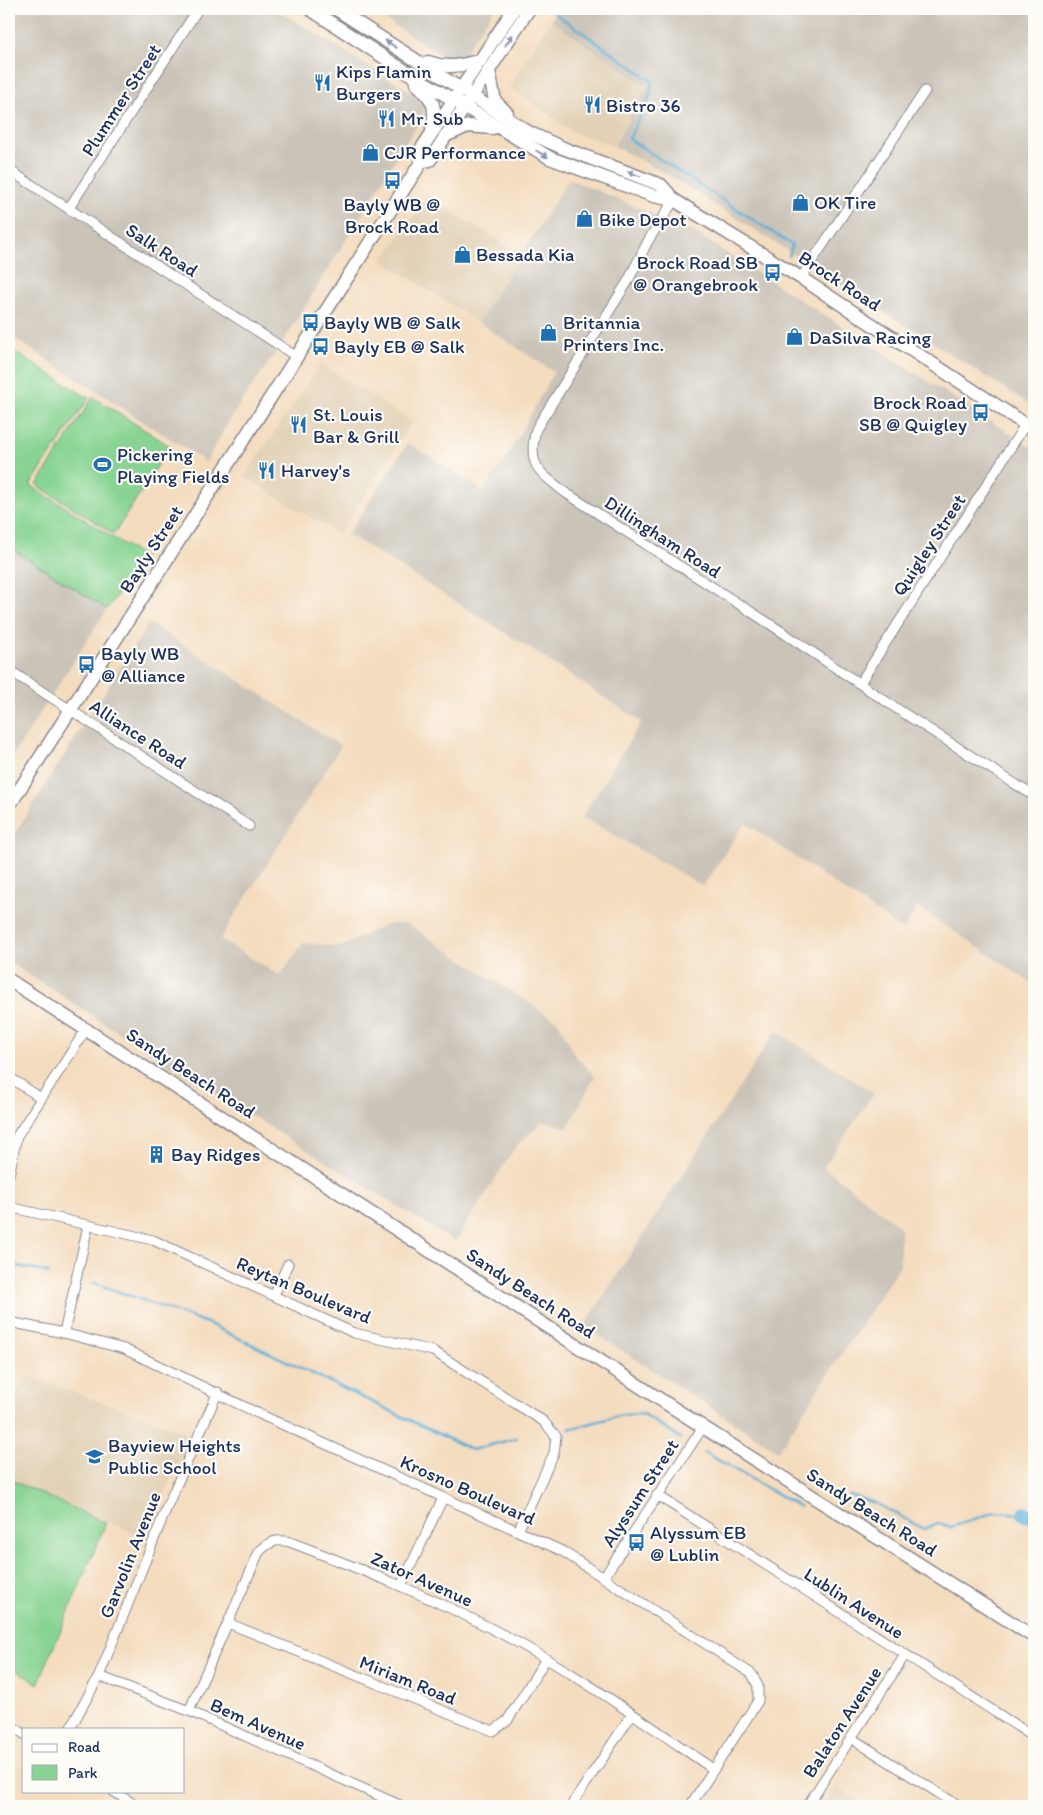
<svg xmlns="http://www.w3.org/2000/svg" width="1043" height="1815" viewBox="0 0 1043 1815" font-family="Itim,sans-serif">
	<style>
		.built { fill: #e2d1b6 }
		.industrial { fill: #cac3b8 }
		.green { fill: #88d493; stroke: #528278 }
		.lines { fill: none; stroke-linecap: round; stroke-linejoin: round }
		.stream { stroke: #5baed6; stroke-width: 2.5 }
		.river { stroke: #5baed6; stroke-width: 15 }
		.street-casing { stroke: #88868e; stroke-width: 11 }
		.secondary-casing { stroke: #88868e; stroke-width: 15 }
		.street { stroke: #fff; stroke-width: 9 }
		.secondary { stroke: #fff; stroke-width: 12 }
		.oneway { fill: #8d97ae }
		.labels { text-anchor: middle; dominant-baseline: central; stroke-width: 4.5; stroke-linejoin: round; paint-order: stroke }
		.poi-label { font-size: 19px; fill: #1b2f5e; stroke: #fdfcf7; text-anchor: start }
		.street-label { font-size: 19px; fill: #1b2f5e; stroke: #fdfcf7 }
	</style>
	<rect width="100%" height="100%" fill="#fdfcf7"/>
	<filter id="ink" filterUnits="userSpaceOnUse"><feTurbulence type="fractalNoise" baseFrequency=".02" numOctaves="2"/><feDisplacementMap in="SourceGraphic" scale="10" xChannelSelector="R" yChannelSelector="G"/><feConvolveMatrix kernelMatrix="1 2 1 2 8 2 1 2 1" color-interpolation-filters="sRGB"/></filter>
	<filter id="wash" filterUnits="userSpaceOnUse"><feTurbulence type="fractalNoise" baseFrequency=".0096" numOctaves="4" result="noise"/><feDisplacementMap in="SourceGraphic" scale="20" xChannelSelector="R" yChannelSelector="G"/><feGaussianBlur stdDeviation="1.12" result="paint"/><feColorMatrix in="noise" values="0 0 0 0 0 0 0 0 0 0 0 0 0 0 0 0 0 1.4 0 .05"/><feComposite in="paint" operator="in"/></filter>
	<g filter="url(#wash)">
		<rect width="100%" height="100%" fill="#f4dcbe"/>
		<g class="built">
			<path d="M550 21 648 87 614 146 575 133 509 87Z"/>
			<path d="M428 197 521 254 478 322 382 260Z"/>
			<path d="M321 364 412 422 339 534 244 477Z"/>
			<path d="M26 1375 190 1434 145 1538 9 1479V1407Z"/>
			<path d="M836 1787 866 1806H823Z"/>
		</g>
		<g class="industrial">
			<path d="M9 9H275L419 97 425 112 288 334 232 416 206 462 9 335Z"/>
			<path d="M369 9H494L464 54 448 60Z"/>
			<path d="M558 9H1034V407L670 176 614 146 648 87 551 21Z"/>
			<path d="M569 179 689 229 1034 449V985L918 907 903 930 745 823 703 886 582 817 641 722 542 656 348 534 408 443 483 491 507 457 554 372 478 322Z"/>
			<path d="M9 547 107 609 9 762Z"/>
			<path d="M149 623 341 746 220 939 280 976 303 943 341 947 385 925 406 923 558 1022 576 1057 595 1076 568 1127 542 1122 516 1146 455 1242 152 1054 9 962V842Z"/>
			<path d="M776 1031 874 1093 824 1167 900 1227V1265L778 1451 584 1326Z"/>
		</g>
		<g class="green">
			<path d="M9 349 89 398 30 485 144 557 107 609 9 547Z"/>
			<path d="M93 397 170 446 114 534 37 485Z"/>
			<path d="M9 1479 106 1523 38 1684 9 1666Z"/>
		</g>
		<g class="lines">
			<g class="stream">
				<path d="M549 9 652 81 650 96 629 139 792 245 789 256"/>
				<path d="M9 1264 49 1273"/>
				<path d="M94 1283 207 1323 472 1450 517 1438"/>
				<path d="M569 1429 622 1415 643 1414 680 1438"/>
				<path d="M704 1452 800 1507"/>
				<path d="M849 1495 875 1503 924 1529 938 1523 951 1527 995 1512 1025 1514"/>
			</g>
			<path class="river" d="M1025 1514 1034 1517"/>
		</g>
	</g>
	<g filter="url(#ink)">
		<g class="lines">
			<defs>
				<g id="street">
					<path d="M9 170 297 357"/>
					<path d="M674 200 648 241 628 281 536 429C527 466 538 471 566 493L770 624 905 714 1034 796"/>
					<path d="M69 208 198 9"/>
					<path d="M801 278 925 91"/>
					<path d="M9 670 249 826"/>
					<path d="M860 683 1025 425"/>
					<path d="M9 1077 41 1098"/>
					<path d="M9 1175 17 1136 87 1028"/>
					<path d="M9 1207 153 1240 354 1333 433 1351 543 1421 556 1436 554 1453 518 1531"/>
					<path d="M274 1295 288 1264"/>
					<path d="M9 1322 64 1333 124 1349 270 1419 562 1551 752 1674 758 1686V1701L690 1806"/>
					<path d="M64 1333 88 1226"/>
					<path d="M657 1495 1034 1737"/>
					<path d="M604 1577 703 1427"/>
					<path d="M401 1586 443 1498"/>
					<path d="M228 1623 493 1731 507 1721 546 1659"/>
					<path d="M99 1676 189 1711 402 1806"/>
					<path d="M189 1711 259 1552C270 1541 276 1539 290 1542 360 1569 430 1596 496 1631 572 1670 643 1721 713 1769"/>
					<path d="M9 1724 24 1734"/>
					<path d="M70 1729 99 1676 169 1502 218 1392"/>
					<path d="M851 1738 959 1806"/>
					<path d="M113 1791 137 1806"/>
					<path d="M571 1806 632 1714"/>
					<path d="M807 1806 905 1655"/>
				</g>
				<g id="secondary">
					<path d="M310 9 397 66 550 158 654 196 674 200"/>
					<path d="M336 9 530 133 563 148 661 185 674 200 801 278 1034 430"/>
					<path d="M428 62C447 69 462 66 481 60"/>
					<path d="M489 71 495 101 507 113"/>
					<path d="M416 83C432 98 438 106 432 128"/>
					<path d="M445 136 468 126 493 128"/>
					<path d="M422 161 430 160 529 9"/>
					<path d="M422 161 418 154 514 9"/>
					<path d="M9 806 422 161"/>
					<path d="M9 980 703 1427 1034 1637"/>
				</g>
			</defs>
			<use href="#street" class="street-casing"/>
			<use href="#secondary" class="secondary-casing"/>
			<use href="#street" class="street"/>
			<use href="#secondary" class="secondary"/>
		</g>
		<defs><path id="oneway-solid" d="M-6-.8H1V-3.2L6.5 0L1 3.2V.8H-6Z" transform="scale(1.25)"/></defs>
		<g class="oneway">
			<use href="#oneway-solid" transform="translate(509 40) rotate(-57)"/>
			<use href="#oneway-solid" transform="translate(391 44) rotate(-147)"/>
			<use href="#oneway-solid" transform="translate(542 154) rotate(30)"/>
			<use href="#oneway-solid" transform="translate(634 174) rotate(-159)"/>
		</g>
	</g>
	<defs>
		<symbol id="restaurant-bare" viewBox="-9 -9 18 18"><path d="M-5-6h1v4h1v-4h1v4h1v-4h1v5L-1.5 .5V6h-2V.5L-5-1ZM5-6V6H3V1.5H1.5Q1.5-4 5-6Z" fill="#1f6fb2" stroke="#fdfcf7" stroke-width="2.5" paint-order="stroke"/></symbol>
		<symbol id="shop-bare" viewBox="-9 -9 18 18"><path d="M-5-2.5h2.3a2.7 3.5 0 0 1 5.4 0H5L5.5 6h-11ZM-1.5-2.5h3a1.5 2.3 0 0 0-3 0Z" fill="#1f6fb2" stroke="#fdfcf7" stroke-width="2.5" paint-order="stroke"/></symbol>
		<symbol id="bus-bare" viewBox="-9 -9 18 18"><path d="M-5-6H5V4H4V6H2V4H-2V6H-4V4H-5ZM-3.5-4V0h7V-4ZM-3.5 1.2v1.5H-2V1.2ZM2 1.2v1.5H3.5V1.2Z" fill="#1f6fb2" stroke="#fdfcf7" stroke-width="2.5" paint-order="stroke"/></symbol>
		<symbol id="stadium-bare" viewBox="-9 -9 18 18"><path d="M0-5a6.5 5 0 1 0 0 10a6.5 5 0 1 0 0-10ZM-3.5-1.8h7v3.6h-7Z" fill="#1f6fb2" stroke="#fdfcf7" stroke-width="2.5" paint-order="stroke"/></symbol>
		<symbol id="building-bare" viewBox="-9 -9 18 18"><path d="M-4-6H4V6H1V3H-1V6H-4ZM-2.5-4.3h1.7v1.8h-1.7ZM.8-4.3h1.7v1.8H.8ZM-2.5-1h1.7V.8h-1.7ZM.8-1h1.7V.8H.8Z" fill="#1f6fb2" stroke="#fdfcf7" stroke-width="2.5" paint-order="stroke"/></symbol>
		<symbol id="school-bare" viewBox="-9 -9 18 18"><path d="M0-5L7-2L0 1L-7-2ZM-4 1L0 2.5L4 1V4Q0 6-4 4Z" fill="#1f6fb2" stroke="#fdfcf7" stroke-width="2.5" paint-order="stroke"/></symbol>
	</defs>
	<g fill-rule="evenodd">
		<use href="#restaurant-bare" x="310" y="70" width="25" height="25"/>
		<use href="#restaurant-bare" x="580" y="92" width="25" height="25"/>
		<use href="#restaurant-bare" x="374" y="106" width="25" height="25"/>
		<use href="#shop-bare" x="358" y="140" width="25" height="25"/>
		<use href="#bus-bare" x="380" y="168" width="25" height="25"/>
		<use href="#shop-bare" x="788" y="190" width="25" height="25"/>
		<use href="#shop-bare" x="572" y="206" width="25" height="25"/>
		<use href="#shop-bare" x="450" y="242" width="25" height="25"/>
		<use href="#bus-bare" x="760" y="260" width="25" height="25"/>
		<use href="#bus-bare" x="298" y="310" width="25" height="25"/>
		<use href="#shop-bare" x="536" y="320" width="25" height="25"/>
		<use href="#shop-bare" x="782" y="324" width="25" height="25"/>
		<use href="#bus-bare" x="308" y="334" width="25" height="25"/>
		<use href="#bus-bare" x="968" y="400" width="25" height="25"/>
		<use href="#restaurant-bare" x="286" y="412" width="25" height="25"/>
		<use href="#stadium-bare" x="90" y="452" width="25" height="25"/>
		<use href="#restaurant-bare" x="254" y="458" width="25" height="25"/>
		<use href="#bus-bare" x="74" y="652" width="25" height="25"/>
		<use href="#building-bare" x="144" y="1142" width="25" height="25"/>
		<use href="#school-bare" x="82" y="1444" width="25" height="25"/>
		<use href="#bus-bare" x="624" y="1530" width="25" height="25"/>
	</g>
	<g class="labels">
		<g class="poi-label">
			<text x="336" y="71">Kips Flamin<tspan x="336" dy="22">Burgers</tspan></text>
			<text x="606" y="105">Bistro 36</text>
			<text x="401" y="118">Mr. Sub</text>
			<text x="384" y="152">CJR Performance</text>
			<text x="814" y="202">OK Tire</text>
			<text x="392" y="204" text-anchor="middle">Bayly WB @<tspan x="392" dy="22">Brock Road</tspan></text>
			<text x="599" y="219">Bike Depot</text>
			<text x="476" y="254">Bessada Kia</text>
			<text x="758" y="262" text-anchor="end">Brock Road SB<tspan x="758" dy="22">@ Orangebrook</tspan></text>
			<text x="324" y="322">Bayly WB @ Salk</text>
			<text x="563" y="322">Britannia<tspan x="563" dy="22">Printers Inc.</tspan></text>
			<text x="809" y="337">DaSilva Racing</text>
			<text x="334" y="346">Bayly EB @ Salk</text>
			<text x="967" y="402" text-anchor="end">Brock Road<tspan x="967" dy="22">SB @ Quigley</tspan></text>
			<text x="313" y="414">St. Louis<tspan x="313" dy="22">Bar &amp; Grill</tspan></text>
			<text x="117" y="454">Pickering<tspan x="117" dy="22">Playing Fields</tspan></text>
			<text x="281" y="470">Harvey's</text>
			<text x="101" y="653">Bayly WB<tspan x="101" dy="22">@ Alliance</tspan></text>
			<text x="171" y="1154">Bay Ridges</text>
			<text x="108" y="1445">Bayview Heights<tspan x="108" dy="22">Public School</tspan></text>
			<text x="650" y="1532">Alyssum EB<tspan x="650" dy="22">@ Lublin</tspan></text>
		</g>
		<g class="street-label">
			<text transform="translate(121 100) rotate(-57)">Plummer Street</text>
			<text transform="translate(162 250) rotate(33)">Salk Road</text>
			<text transform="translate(840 281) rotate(33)">Brock Road</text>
			<text transform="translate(663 537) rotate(33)">Dillingham Road</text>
			<text transform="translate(929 545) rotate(-57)">Quigley Street</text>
			<text transform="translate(151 549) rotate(-57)">Bayly Street</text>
			<text transform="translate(138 734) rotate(33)">Alliance Road</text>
			<text transform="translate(191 1073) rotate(33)">Sandy Beach Road</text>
			<text transform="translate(304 1290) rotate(23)">Reytan Boulevard</text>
			<text transform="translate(531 1293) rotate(33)">Sandy Beach Road</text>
			<text transform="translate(468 1490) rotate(24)">Krosno Boulevard</text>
			<text transform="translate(640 1493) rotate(-57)">Alyssum Street</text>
			<text transform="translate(872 1512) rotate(32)">Sandy Beach Road</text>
			<text transform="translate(130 1555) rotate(-68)">Garvolin Avenue</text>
			<text transform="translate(422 1579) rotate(24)">Zator Avenue</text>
			<text transform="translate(854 1603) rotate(33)">Lublin Avenue</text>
			<text transform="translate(408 1680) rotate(22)">Miriam Road</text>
			<text transform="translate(842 1722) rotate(-57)">Balaton Avenue</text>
			<text transform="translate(258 1724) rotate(24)">Bem Avenue</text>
		</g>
	</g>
	<rect width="1043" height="1815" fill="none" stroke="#fdfcf7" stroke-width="30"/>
	<rect x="22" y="1728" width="162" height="65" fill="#fdfcf7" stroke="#a3aaba"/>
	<rect x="32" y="1744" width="25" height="8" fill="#ffffff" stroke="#a3aaba"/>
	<text x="68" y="1752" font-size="15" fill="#1b2f5e">Road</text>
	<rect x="32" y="1765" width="25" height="15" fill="#88d493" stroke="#a3aaba"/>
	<text x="68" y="1778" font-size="15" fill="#1b2f5e">Park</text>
</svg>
